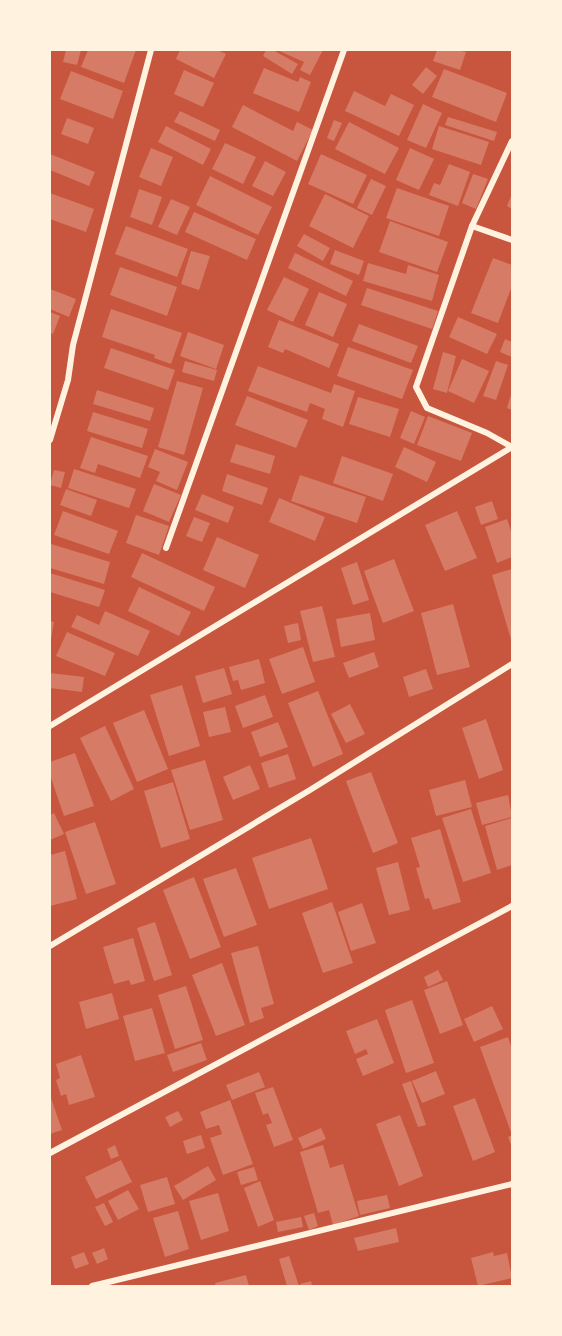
<svg xmlns="http://www.w3.org/2000/svg" width="562" height="1336" viewBox="0 0 562 1336" font-family="Quicksand,sans-serif">
	<style>
		.building { fill: #d67c66 }
		.lines { fill: none; stroke-linecap: round; stroke-linejoin: round }
		.minor { stroke: #fff3e0; stroke-width: 6 }
	</style>
	<rect width="100%" height="100%" fill="#c8553d"/>
	<g class="building">
		<path d="M66 50H81L77 65 63 62Z"/>
		<path d="M88 50H136L124 83 81 67Z"/>
		<path d="M180 50H217L226 54 214 78 176 59Z"/>
		<path d="M266 50H273L298 64 292 74 263 56Z"/>
		<path d="M277 50H323L310 75 300 70 304 62Z"/>
		<path d="M437 50H456L466 52 460 70 433 61Z"/>
		<path d="M426 67 437 76 423 94 412 85Z"/>
		<path d="M264 68 298 82 300 77 311 82 299 112 253 93Z"/>
		<path d="M444 69 507 93 496 122 432 97Z"/>
		<path d="M184 70 214 83 203 107 174 94Z"/>
		<path d="M71 71 123 91 113 119 60 99Z"/>
		<path d="M354 91 385 106 391 94 414 105 399 136 345 111Z"/>
		<path d="M423 104 442 113 426 148 407 140Z"/>
		<path d="M243 105 293 131 297 122 313 130 297 161 232 127Z"/>
		<path d="M180 111 220 130 215 141 174 122Z"/>
		<path d="M448 117 497 132 494 141 445 125Z"/>
		<path d="M67 118 94 128 88 144 61 134Z"/>
		<path d="M334 120 342 123 334 141 327 138Z"/>
		<path d="M349 122 399 148 385 174 335 149Z"/>
		<path d="M166 126 211 149 203 165 158 142Z"/>
		<path d="M439 126 489 142 481 165 432 149Z"/>
		<path d="M225 143 256 157 243 184 212 169Z"/>
		<path d="M151 148 173 157 161 186 139 177Z"/>
		<path d="M410 148 434 159 419 190 396 180Z"/>
		<path d="M50 154 95 172 89 186 50 170Z"/>
		<path d="M321 154 367 175 353 204 308 184Z"/>
		<path d="M265 161 286 172 273 196 252 186Z"/>
		<path d="M449 164 470 172 458 206 429 195 434 183 440 185Z"/>
		<path d="M473 174 488 179 476 209 462 203Z"/>
		<path d="M210 176 272 207 258 235 196 205Z"/>
		<path d="M371 179 386 186 372 215 357 208Z"/>
		<path d="M397 188 449 206 439 236 386 218Z"/>
		<path d="M139 189 162 197 152 225 130 217Z"/>
		<path d="M50 193 94 209 86 232 50 219Z"/>
		<path d="M325 194 369 216 353 248 309 226Z"/>
		<path d="M512 194V209L507 206Z"/>
		<path d="M171 199 190 207 177 235 158 227Z"/>
		<path d="M194 212 256 239 247 260 185 232Z"/>
		<path d="M390 221 448 242 437 272 379 252Z"/>
		<path d="M126 226 188 249 177 277 115 254Z"/>
		<path d="M304 234 330 248 323 261 297 246Z"/>
		<path d="M335 250 364 261 359 275 330 264Z"/>
		<path d="M191 251 210 256 199 290 181 284Z"/>
		<path d="M295 253 353 281 346 296 288 268Z"/>
		<path d="M493 258 512 265V286L498 323 471 313Z"/>
		<path d="M368 263 406 274 408 265 439 275 432 301 363 281Z"/>
		<path d="M120 267 177 287 167 316 110 295Z"/>
		<path d="M284 277 309 289 293 322 267 310Z"/>
		<path d="M367 288 438 311 432 329 361 305Z"/>
		<path d="M50 289 76 299 69 317 50 309Z"/>
		<path d="M319 292 347 304 333 337 305 325Z"/>
		<path d="M111 309 182 333 171 364 154 358 155 355 102 337Z"/>
		<path d="M50 312 60 316 53 334 50 332Z"/>
		<path d="M458 317 497 334 487 354 449 337Z"/>
		<path d="M279 320 339 344 329 368 285 349 283 353 268 347Z"/>
		<path d="M359 324 418 346 411 363 352 341Z"/>
		<path d="M188 332 224 345 216 369 180 356Z"/>
		<path d="M505 339 512 342V357L500 352Z"/>
		<path d="M348 347 413 370 402 399 337 376Z"/>
		<path d="M111 348 175 370 168 390 104 368Z"/>
		<path d="M443 352 456 356 447 393 433 389Z"/>
		<path d="M462 359 489 371 474 403 448 391Z"/>
		<path d="M185 361 217 370 214 381 182 372Z"/>
		<path d="M496 361 508 365 496 400 483 396Z"/>
		<path d="M258 366 331 393 334 384 355 391 343 427 322 419 325 409 310 403 307 412 248 391Z"/>
		<path d="M177 381 203 388 184 455 158 447Z"/>
		<path d="M97 390 154 408 150 421 93 404Z"/>
		<path d="M512 391V410L507 408Z"/>
		<path d="M247 396 308 420 296 448 235 425Z"/>
		<path d="M358 397 399 409 390 437 349 424Z"/>
		<path d="M411 411 425 417 414 444 400 438Z"/>
		<path d="M93 412 148 429 142 448 87 431Z"/>
		<path d="M428 416 472 433 461 461 417 445Z"/>
		<path d="M91 437 148 456 140 478 98 464 95 473 80 468Z"/>
		<path d="M236 444 275 456 270 474 230 462Z"/>
		<path d="M404 447 436 462 427 482 395 467Z"/>
		<path d="M155 449 188 462 177 490 156 481 160 472 148 467Z"/>
		<path d="M342 456 393 474 383 501 333 483Z"/>
		<path d="M74 469 136 489 129 508 68 488Z"/>
		<path d="M54 470 65 472 61 488 50 485Z"/>
		<path d="M227 474 268 488 262 505 222 491Z"/>
		<path d="M300 475 366 497 357 523 291 501Z"/>
		<path d="M154 484 181 495 169 522 143 511Z"/>
		<path d="M66 489 97 500 91 516 60 505Z"/>
		<path d="M202 494 234 507 228 523 195 510Z"/>
		<path d="M279 498 325 517 315 541 269 522Z"/>
		<path d="M492 501 498 519 481 525 475 507Z"/>
		<path d="M63 511 118 531 109 554 54 535Z"/>
		<path d="M457 511 477 558 445 571 425 525Z"/>
		<path d="M136 515 169 526 159 555 126 543Z"/>
		<path d="M194 517 210 523 202 542 186 536Z"/>
		<path d="M507 519 512 534V557L497 563 485 527Z"/>
		<path d="M217 537 259 555 245 588 203 570Z"/>
		<path d="M51 544 110 562 104 584 50 568Z"/>
		<path d="M142 553 215 587 204 611 131 577Z"/>
		<path d="M394 559 414 611 383 623 364 571Z"/>
		<path d="M357 562 369 600 353 605 341 568Z"/>
		<path d="M512 569V643L492 575Z"/>
		<path d="M50 573 105 590 99 607 50 592Z"/>
		<path d="M139 587 191 612 179 636 128 611Z"/>
		<path d="M453 604 470 667 437 675 421 613Z"/>
		<path d="M322 606 335 657 313 662 300 611Z"/>
		<path d="M105 611 150 631 138 656 71 627 77 615 99 625Z"/>
		<path d="M370 613 375 640 341 647 336 619Z"/>
		<path d="M50 621 54 622 51 639H50Z"/>
		<path d="M298 623 301 640 288 643 284 626Z"/>
		<path d="M67 632 115 653 105 676 56 656Z"/>
		<path d="M303 647 315 682 282 694 269 659Z"/>
		<path d="M374 652 379 667 349 678 343 663Z"/>
		<path d="M259 659 265 683 241 690 238 680 233 681 229 667Z"/>
		<path d="M224 668 232 694 203 703 195 676Z"/>
		<path d="M426 669 433 689 409 697 403 677Z"/>
		<path d="M50 673 84 677 82 692 50 688Z"/>
		<path d="M182 685 200 746 169 756 150 695Z"/>
		<path d="M318 691 343 754 313 767 288 703Z"/>
		<path d="M265 695 273 717 243 728 235 706Z"/>
		<path d="M350 704 365 734 346 743 331 714Z"/>
		<path d="M225 707 231 732 209 737 203 712Z"/>
		<path d="M144 710 168 769 137 782 113 723Z"/>
		<path d="M486 719 503 770 479 779 462 728Z"/>
		<path d="M278 722 288 747 260 757 251 732Z"/>
		<path d="M105 726 134 789 111 801 80 738Z"/>
		<path d="M75 753 94 806 64 816 50 775V762Z"/>
		<path d="M288 754 296 779 269 788 261 763Z"/>
		<path d="M205 760 223 820 190 830 171 770Z"/>
		<path d="M250 765 260 789 233 800 223 777Z"/>
		<path d="M371 772 398 843 373 853 346 781Z"/>
		<path d="M465 780 472 807 436 816 429 790Z"/>
		<path d="M173 782 190 839 161 848 144 791Z"/>
		<path d="M508 795 512 817 482 825 476 803Z"/>
		<path d="M471 809 491 873 463 882 442 818Z"/>
		<path d="M54 813 64 834 50 840V815Z"/>
		<path d="M512 818V865L497 870 485 826Z"/>
		<path d="M95 822 116 884 86 894 65 832Z"/>
		<path d="M440 829 461 902 433 910 429 898 425 899 416 868 420 867 411 838Z"/>
		<path d="M311 838 328 889 269 909 252 858Z"/>
		<path d="M65 851 77 899 50 906V855Z"/>
		<path d="M398 862 410 910 389 915 376 868Z"/>
		<path d="M236 868 257 925 224 937 203 879Z"/>
		<path d="M194 877 221 947 190 959 163 890Z"/>
		<path d="M332 902 353 963 323 973 302 913Z"/>
		<path d="M362 903 376 943 351 951 338 912Z"/>
		<path d="M155 922 172 975 154 981 137 928Z"/>
		<path d="M133 938 145 981 131 985 129 980 114 984 103 947Z"/>
		<path d="M258 946 274 1004 261 1008 264 1018 250 1023 231 953Z"/>
		<path d="M222 963 245 1025 216 1036 192 975Z"/>
		<path d="M438 970 443 980 428 987 424 977Z"/>
		<path d="M447 981 463 1025 440 1034 424 990Z"/>
		<path d="M186 986 203 1040 175 1049 158 995Z"/>
		<path d="M112 993 119 1019 86 1029 79 1002Z"/>
		<path d="M412 1000 434 1063 406 1073 385 1010Z"/>
		<path d="M492 1006 503 1029 474 1042 464 1019Z"/>
		<path d="M152 1008 165 1053 135 1061 123 1016Z"/>
		<path d="M377 1019 394 1063 363 1076 356 1059 368 1054 366 1049 355 1054 346 1031Z"/>
		<path d="M508 1037 512 1050V1148L508 1137 512 1135 480 1047Z"/>
		<path d="M201 1043 207 1060 173 1072 167 1055Z"/>
		<path d="M81 1055 95 1097 69 1105 66 1094 61 1096 56 1080 60 1078 56 1064Z"/>
		<path d="M436 1071 445 1094 422 1103 412 1081Z"/>
		<path d="M259 1072 265 1087 232 1100 226 1085Z"/>
		<path d="M411 1081 426 1125 418 1127 402 1084Z"/>
		<path d="M273 1087 293 1140 274 1147 266 1125 272 1123 268 1113 263 1115 255 1093Z"/>
		<path d="M50 1095 62 1130 50 1134Z"/>
		<path d="M475 1098 495 1152 473 1161 453 1106Z"/>
		<path d="M230 1100 253 1164 223 1175 210 1138 222 1134 219 1125 206 1129 200 1112Z"/>
		<path d="M178 1111 183 1120 170 1127 165 1117Z"/>
		<path d="M400 1115 423 1176 399 1186 376 1124Z"/>
		<path d="M321 1128 326 1139 303 1149 298 1138Z"/>
		<path d="M201 1135 205 1148 187 1154 183 1141Z"/>
		<path d="M115 1145 119 1156 111 1159 107 1149Z"/>
		<path d="M323 1145 330 1168 343 1164 359 1216 333 1225 329 1210 318 1213 300 1152Z"/>
		<path d="M121 1160 132 1182 96 1199 85 1177Z"/>
		<path d="M208 1166 216 1180 183 1200 174 1186Z"/>
		<path d="M254 1167 258 1180 241 1185 237 1172Z"/>
		<path d="M167 1177 175 1204 148 1212 140 1185Z"/>
		<path d="M260 1181 274 1220 258 1227 244 1188Z"/>
		<path d="M128 1190 139 1209 118 1220 108 1201Z"/>
		<path d="M218 1193 229 1231 201 1240 189 1201Z"/>
		<path d="M387 1195 390 1208 360 1215 357 1201Z"/>
		<path d="M104 1203 113 1222 105 1226 95 1207Z"/>
		<path d="M178 1211 189 1249 165 1257 153 1218Z"/>
		<path d="M314 1213 318 1226 309 1230 304 1216Z"/>
		<path d="M301 1217 303 1227 278 1232 276 1222Z"/>
		<path d="M396 1228 399 1242 358 1251 354 1238Z"/>
		<path d="M104 1248 108 1259 97 1264 92 1253Z"/>
		<path d="M84 1252 89 1264 75 1269 71 1257Z"/>
		<path d="M493 1252 494 1256 507 1253 512 1278 478 1286 471 1258Z"/>
		<path d="M289 1256 299 1286H287L279 1259Z"/>
		<path d="M246 1275 249 1286H216L215 1283Z"/>
		<path d="M311 1281 312 1286H301L300 1284Z"/>
	</g>
	<g class="lines">
		<g class="minor">
			<path d="M512 141 472 226 416 387 427 408 487 433 512 447"/>
			<path d="M472 226 512 240"/>
			<path d="M50 440 68 380 73 345 151 50"/>
			<path d="M166 548 344 50"/>
			<path d="M50 726 512 447"/>
			<path d="M50 946 310 790 512 664"/>
			<path d="M50 1153 512 906"/>
			<path d="M92 1286 512 1184"/>
		</g>
	</g>
	<rect width="562" height="1336" fill="none" stroke="#fff3e0" stroke-width="102"/>
</svg>
